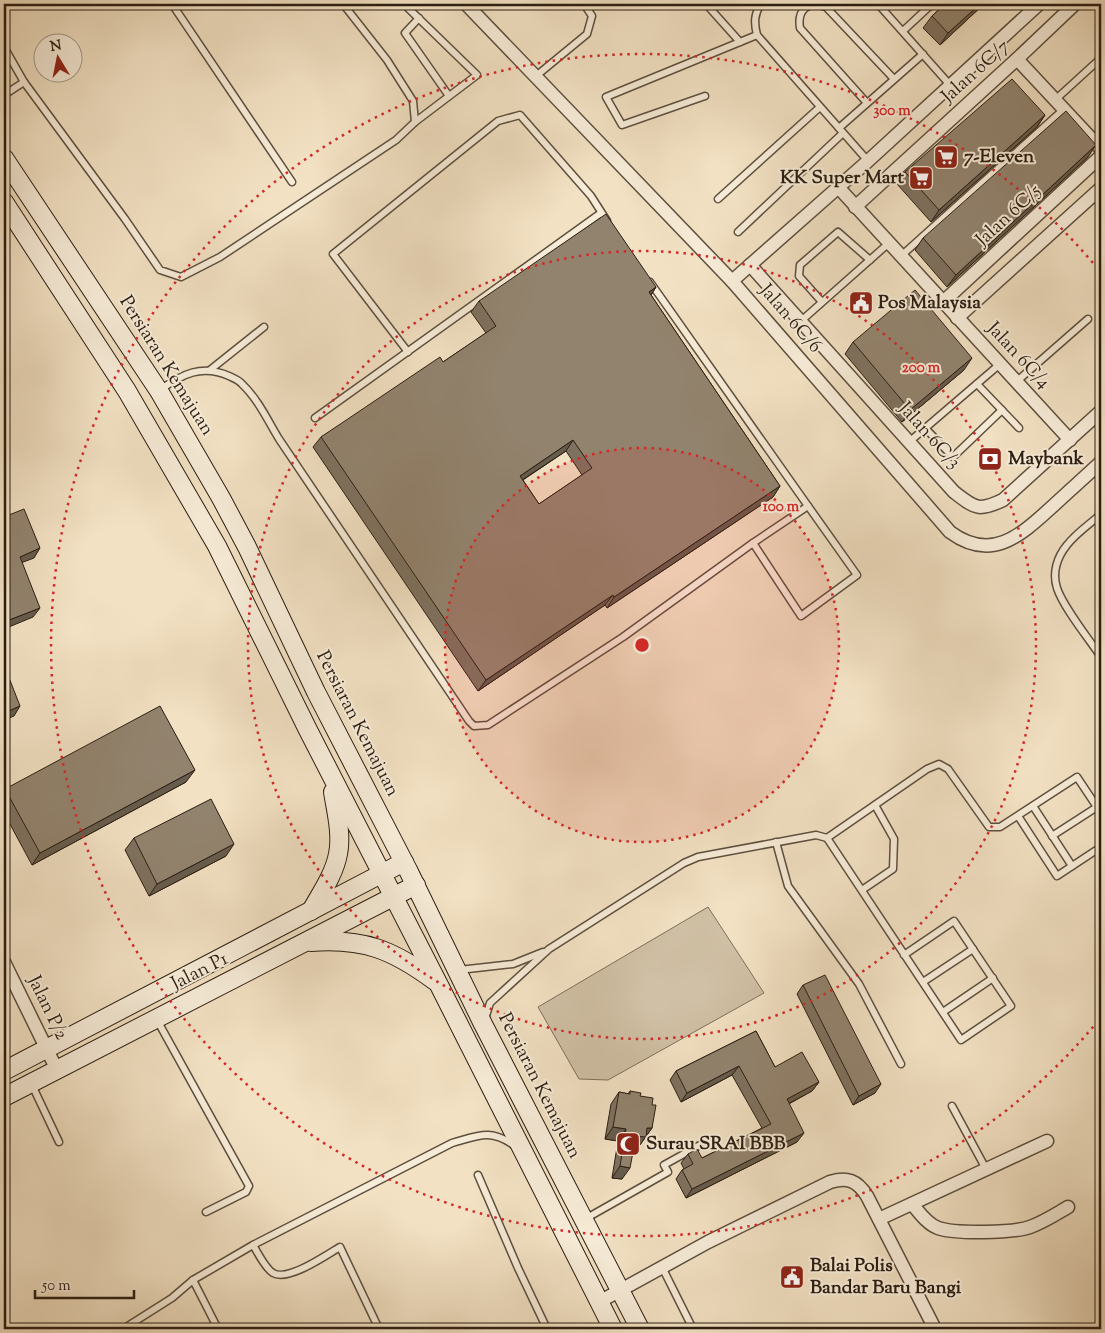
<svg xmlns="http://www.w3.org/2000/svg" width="1105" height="1333" viewBox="0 0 1105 1333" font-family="'Sorts Mill Goudy',serif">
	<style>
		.green { fill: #d0c0a5; stroke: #7e6f5c }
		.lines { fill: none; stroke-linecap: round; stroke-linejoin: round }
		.lane-casing { stroke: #5d4f3e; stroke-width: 9 }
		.street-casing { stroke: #5d4f3e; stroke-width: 15 }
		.secondary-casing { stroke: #2b1e12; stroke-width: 20 }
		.lane { stroke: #f7ecd8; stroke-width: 6 }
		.street { stroke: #f7ecd8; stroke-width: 12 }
		.secondary { stroke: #f7ecd8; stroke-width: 18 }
		.wall { fill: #7e715f; stroke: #2b1e12; fill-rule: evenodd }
		.shaded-wall { fill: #665c4d; stroke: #2b1e12 }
		.building { fill: #92836e; stroke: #2b1e12; fill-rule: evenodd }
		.ring { fill: none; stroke: #d62828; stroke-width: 2.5; stroke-dasharray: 2.5 5 }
		.labels { text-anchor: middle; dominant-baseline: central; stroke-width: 4; stroke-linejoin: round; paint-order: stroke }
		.street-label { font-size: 19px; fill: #2b1e12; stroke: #f7ecd8 }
		.poi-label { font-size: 19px; font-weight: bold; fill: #2b1e12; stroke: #f7ecd8; text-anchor: start }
		.centre { fill: #d62828; stroke: #f7ecd8; stroke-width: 2.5 }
		.ring-label { font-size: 15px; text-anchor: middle; font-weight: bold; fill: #d62828; stroke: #f7ecd8; stroke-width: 4; stroke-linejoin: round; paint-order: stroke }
	</style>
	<rect width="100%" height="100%" fill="#f2e1c3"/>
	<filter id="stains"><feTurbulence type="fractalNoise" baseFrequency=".004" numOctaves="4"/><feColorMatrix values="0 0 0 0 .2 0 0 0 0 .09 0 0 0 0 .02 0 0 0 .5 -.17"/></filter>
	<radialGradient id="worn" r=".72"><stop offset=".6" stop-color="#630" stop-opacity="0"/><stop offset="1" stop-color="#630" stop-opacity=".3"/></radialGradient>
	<path class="green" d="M708 907 764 993 608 1080 579 1079 538 1007Z"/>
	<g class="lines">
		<defs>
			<g id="lane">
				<path d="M172 4 292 182"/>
				<path d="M538 4H539"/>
				<path d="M706 4 740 42"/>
				<path d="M761 4C754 14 754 23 757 35L868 161"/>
				<path d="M878 4 950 85"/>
				<path d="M408 8 477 75 415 122"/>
				<path d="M419 18 405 33 449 96"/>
				<path d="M903 31 932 4"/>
				<path d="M4 47 24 82 125 219 160 270 181 277 220 257 396 140 415 122 413 101 387 60 343 4"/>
				<path d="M536 76 587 34 592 16 584 4"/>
				<path d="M4 95 24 82"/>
				<path d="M705 96 622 125 606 97 757 35"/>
				<path d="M1055 100 1101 58"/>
				<path d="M867 103 800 28C797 10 808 0 826 7L894 79"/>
				<path d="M839 128 923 54"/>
				<path d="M718 199 820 107"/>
				<path d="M738 232 843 133"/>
				<path d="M901 256 1064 109"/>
				<path d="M822 302 799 276 800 265 838 232 870 260"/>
				<path d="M801 321 889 243"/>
				<path d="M408 352 333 254 498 121 520 115 591 196 607 221"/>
				<path d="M210 370 264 327"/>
				<path d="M1016 382 1088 319"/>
				<path d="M977 384 1019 428"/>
				<path d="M160 390C182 374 202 364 229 376 233 378 239 380 242 384 258 399 268 421 279 439L469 721 474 726 488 725 623 637 753 543 808 506 650 282"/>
				<path d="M315 418 601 213"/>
				<path d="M925 428 953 457 1002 410"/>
				<path d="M909 442 1000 364"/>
				<path d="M1101 514C1090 524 1076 533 1067 545 1057 557 1052 573 1057 588 1063 607 1089 639 1101 657"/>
				<path d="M753 543 801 616 857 575 808 506"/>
				<path d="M1033 806 1072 866"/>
				<path d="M1018 816 1057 876 1101 847"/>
				<path d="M1052 836 1097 807"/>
				<path d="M827 838 927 769 939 764 948 769 989 827H1000L1077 777 1101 813"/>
				<path d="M776 842 788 886 859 984 901 1064"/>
				<path d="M862 890 893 869 894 839 875 805"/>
				<path d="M459 970 513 964 543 952"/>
				<path d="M923 982 973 949"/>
				<path d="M943 1012 993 978"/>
				<path d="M485 1019 490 1003 549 949 684 863 698 857 816 835 827 838 961 1040 1011 1006 954 921 904 955"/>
				<path d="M157 1020 249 1186 246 1192 206 1212"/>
				<path d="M32 1085 59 1142"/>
				<path d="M952 1106 986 1169"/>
				<path d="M478 1175 518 1268 547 1329"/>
				<path d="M585 1219 668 1172 664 1165 700 1145"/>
				<path d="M253 1245C258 1253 265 1268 273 1273 288 1282 326 1255 340 1247L379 1329"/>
				<path d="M662 1267 693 1329"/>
				<path d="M193 1280 218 1329"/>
				<path d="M123 1329 172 1298 193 1280 253 1245 452 1143C478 1136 490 1128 515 1146"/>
			</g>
			<g id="street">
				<path d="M466 4 732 281 950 532C992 563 1021 535 1053 506 1069 491 1085 477 1101 462"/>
				<path d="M1017 59 1101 149"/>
				<path d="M838 187 1070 440"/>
				<path d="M855 207 1017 59 1075 4"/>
				<path d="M750 265 954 492C975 508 978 512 1003 500L1101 411"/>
				<path d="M732 281 868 161 1039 4"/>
				<path d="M943 302 1101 156"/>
				<path d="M957 318 1101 188"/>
				<path d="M4 962 57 1070"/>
				<path d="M912 1204C919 1212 927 1224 938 1228 955 1234 1013 1233 1030 1227 1044 1222 1056 1214 1068 1207"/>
				<path d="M879 1219 1047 1141"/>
				<path d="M599 1302 708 1242 830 1182C847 1177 857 1180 867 1196L935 1329"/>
			</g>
			<g id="secondary">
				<path d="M4 158 159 391 221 498 247 547 316 692 408 870 483 1024 640 1329"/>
				<path d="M4 202 127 391 217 546 308 730 439 985 613 1329"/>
				<path d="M311 911C321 893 334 875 338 854 342 834 336 811 333 792"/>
				<path d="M311 942C364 938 393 950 435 981"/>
				<path d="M4 1071 404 862"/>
				<path d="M4 1097 416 885"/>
			</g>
		</defs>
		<use href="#lane" class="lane-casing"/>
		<use href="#street" class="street-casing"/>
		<use href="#secondary" class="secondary-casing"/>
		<use href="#lane" class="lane"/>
		<use href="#street" class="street"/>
		<use href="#secondary" class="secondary"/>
	</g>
	<g class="wall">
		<path d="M945 4H984L940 45 923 28 932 16Z"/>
		<path d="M1045 115 1037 127 931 222 897 184 905 172Z"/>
		<path d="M1088 157 947 287 915 250 923 238Z"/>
		<path d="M656 287 651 295 780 486 773 497 607 608 605 605 478 691 313 447 321 437 443 362 486 333 471 312 479 301ZM566 451 582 475 539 504 523 480Z"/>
		<path d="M853 342 964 370 902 422 845 354Z"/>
		<path d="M186 782 32 865 4 813V791L5 789Z"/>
		<path d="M134 838 226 856 149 896 125 850Z"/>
		<path d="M803 985 875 1093 853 1105 797 994Z"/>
		<path d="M756 1031 775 1067 819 1082 812 1091 789 1104 797 1142 686 1198 676 1179 682 1170 684 1169 681 1163 688 1154 702 1158 762 1128 732 1075 681 1102 670 1080 676 1071Z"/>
		<path d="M630 1091 640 1096 652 1105V1128L637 1149 633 1148 622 1179 612 1178 618 1141 605 1139 611 1104 619 1092 628 1094Z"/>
	</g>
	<g class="shaded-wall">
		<path d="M980 4H984L940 45 948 33Z"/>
		<path d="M1045 115 1037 127 931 222 939 210Z"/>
		<path d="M1096 145 1088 157 947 287 956 275Z"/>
		<path d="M656 287 649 298V292Z"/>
		<path d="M972 358 964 370 902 422 910 410Z"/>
		<path d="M573 440 566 451 513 486 520 476Z"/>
		<path d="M780 486 773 497 607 608 614 597Z"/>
		<path d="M40 548 34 558 13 566 20 557Z"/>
		<path d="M613 595 605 605 478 691 486 680Z"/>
		<path d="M40 608 33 617 4 629V622Z"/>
		<path d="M20 706 14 716 4 720V713Z"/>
		<path d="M195 770 186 782 32 865 40 853Z"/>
		<path d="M234 844 226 856 149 896 157 884Z"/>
		<path d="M739 1066 732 1075 681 1102 687 1093Z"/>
		<path d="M819 1082 812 1091 780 1108 787 1099Z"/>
		<path d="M881 1084 875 1093 853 1105 859 1096Z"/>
		<path d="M613 1127 626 1129 618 1141 605 1139Z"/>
		<path d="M647 1128H652L637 1149 627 1147 636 1136Z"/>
		<path d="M804 1133 797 1142 686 1198 692 1189Z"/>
		<path d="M620 1166 630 1168 622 1179 612 1178Z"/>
	</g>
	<g class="building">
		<path d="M945 4H980L948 33 932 16Z"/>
		<path d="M1012 79 1045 115 939 210 905 172Z"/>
		<path d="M1066 111 1096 145 956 275 923 238Z"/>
		<path d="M606 214 656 287 649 292 780 486 614 597 613 595 486 680 321 437 440 357 443 362 496 326 479 301ZM573 440 592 468 539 504 520 476Z"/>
		<path d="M915 290 972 358 910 410 853 342Z"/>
		<path d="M24 509 40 548 20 557 40 608 4 622V517Z"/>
		<path d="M4 665 20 706 4 713Z"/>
		<path d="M160 706 195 770 40 853 5 789Z"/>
		<path d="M211 799 234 844 157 884 134 838Z"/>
		<path d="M825 975 881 1084 859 1096 803 985Z"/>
		<path d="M756 1031 775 1067 802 1052 819 1082 787 1099 804 1133 692 1189 682 1170 693 1164 688 1154 697 1149 702 1158 771 1124 739 1066 687 1093 676 1071Z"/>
		<path d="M630 1091 641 1093 640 1096 653 1098 652 1105H656L652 1128H647L646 1137 636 1136 630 1168 620 1166 626 1129 613 1127 619 1092 630 1094Z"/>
	</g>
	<circle cx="642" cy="645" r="197" fill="#d62828" fill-opacity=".12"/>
	<g class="ring">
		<circle cx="642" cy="645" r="197"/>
		<circle cx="642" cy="645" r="394"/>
		<path d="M1098 1021A591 591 0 1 1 1098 269"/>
	</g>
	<defs>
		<symbol id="supermarket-square" viewBox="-11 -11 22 22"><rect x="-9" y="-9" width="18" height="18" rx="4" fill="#8f2418" stroke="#f7ecd8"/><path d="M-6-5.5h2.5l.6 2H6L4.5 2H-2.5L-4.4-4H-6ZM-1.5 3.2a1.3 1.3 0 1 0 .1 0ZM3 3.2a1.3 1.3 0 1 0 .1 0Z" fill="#fff"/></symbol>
		<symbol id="civic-square" viewBox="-11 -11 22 22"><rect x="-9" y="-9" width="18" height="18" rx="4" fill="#8f2418" stroke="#f7ecd8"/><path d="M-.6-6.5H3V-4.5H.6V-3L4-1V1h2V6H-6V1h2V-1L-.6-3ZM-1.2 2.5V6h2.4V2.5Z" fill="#fff"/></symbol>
		<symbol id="bank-square" viewBox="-11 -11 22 22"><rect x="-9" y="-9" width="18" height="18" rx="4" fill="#8f2418" stroke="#f7ecd8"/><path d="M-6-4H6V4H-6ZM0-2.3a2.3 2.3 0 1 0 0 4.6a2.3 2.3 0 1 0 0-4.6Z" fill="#fff"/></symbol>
		<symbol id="mosque-square" viewBox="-11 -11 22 22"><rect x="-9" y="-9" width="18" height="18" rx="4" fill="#8f2418" stroke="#f7ecd8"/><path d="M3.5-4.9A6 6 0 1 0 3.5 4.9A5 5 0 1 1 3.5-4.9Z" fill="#fff"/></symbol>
	</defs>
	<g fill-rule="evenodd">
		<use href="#supermarket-square" x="932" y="143" width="28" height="28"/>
		<use href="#supermarket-square" x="907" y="164" width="28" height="28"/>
		<use href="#civic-square" x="847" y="289" width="28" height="28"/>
		<use href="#bank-square" x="976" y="445" width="28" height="28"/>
		<use href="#mosque-square" x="614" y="1130" width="28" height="28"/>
		<use href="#civic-square" x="778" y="1263" width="28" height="28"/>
	</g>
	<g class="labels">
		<g class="street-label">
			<text transform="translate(976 72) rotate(-42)">Jalan 6C/7</text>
			<text transform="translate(1009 216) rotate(-43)">Jalan 6C/5</text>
			<text transform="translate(790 319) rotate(49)">Jalan 6C/6</text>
			<text transform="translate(1018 356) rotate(47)">Jalan 6C/4</text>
			<text transform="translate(166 366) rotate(58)">Persiaran Kemajuan</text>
			<text transform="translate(929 436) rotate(48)">Jalan 6C/3</text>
			<text transform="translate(357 724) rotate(63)">Persiaran Kemajuan</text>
			<text transform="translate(200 972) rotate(-27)">Jalan P1</text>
			<text transform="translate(47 1008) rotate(64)">Jalan P/2</text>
			<text transform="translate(539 1086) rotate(63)">Persiaran Kemajuan</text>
		</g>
		<g class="poi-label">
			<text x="964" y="157">7-Eleven</text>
			<text x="904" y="178" text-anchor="end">KK Super Mart</text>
			<text x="878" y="303">Pos Malaysia</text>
			<text x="1008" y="459">Maybank</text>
			<text x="646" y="1144">Surau SRAI BBB</text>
			<text x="810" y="1266">Balai Polis<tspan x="810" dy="22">Bandar Baru Bangi</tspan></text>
		</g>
	</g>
	<circle cx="642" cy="645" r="8" class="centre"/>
	<g class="ring-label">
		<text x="892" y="115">300 m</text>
		<text x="921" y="372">200 m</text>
		<text x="781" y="511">100 m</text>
	</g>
	<rect width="1105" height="1333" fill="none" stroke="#f2e1c3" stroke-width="20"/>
	<rect x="5" y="5" width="1095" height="1323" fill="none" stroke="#2b1e12" stroke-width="2.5"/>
	<rect x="10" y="10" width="1085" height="1313" fill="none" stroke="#2b1e12"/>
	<g transform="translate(58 58) rotate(350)"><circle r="24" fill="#f7ecd8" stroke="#a59a89"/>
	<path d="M0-4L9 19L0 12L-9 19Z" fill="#8f2418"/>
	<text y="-8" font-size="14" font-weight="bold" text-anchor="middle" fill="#2b1e12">N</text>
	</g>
	<path d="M35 1290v8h99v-8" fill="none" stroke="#2b1e12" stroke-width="2.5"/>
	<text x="42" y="1290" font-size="15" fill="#2b1e12" stroke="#f7ecd8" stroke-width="4" paint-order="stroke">50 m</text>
	<rect width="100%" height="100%" filter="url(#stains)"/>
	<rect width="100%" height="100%" fill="url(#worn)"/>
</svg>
